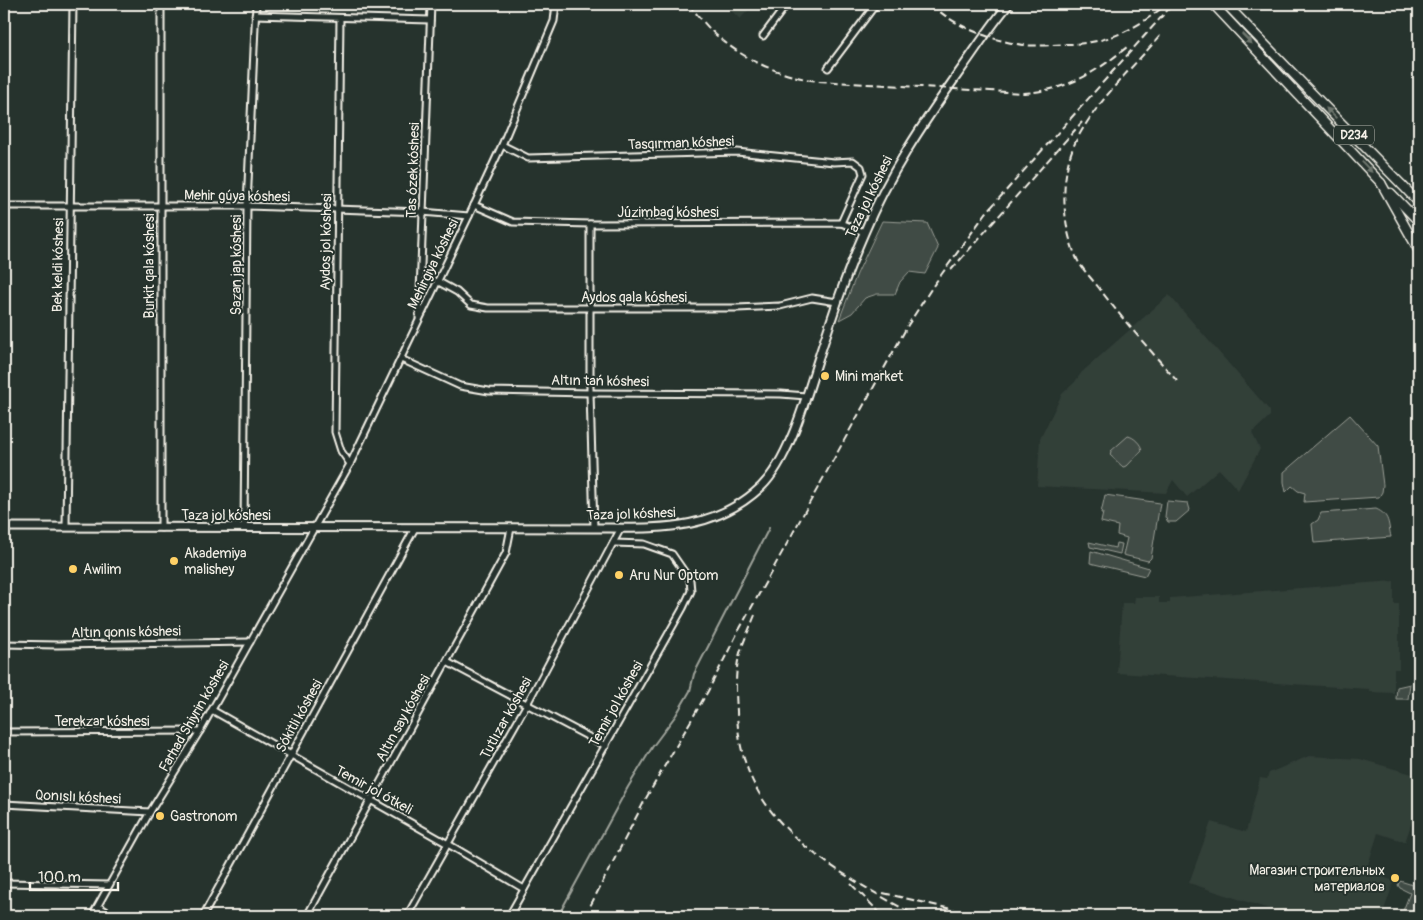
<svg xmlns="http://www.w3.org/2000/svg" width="1423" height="920" viewBox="0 0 1423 920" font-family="Pangolin,sans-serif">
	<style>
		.built { fill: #333f39 }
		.green { fill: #414b45; stroke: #9a9e96 }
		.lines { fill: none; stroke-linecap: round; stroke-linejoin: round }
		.stream { stroke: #9fa39b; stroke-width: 2 }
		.minor-casing { stroke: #f4f1e8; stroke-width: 9 }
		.secondary-casing { stroke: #f4f1e8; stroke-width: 11 }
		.primary-casing { stroke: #f4f1e8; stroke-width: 11 }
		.trunk-casing { stroke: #f4f1e8; stroke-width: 11 }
		.minor { stroke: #26332d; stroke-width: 5 }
		.secondary { stroke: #26332d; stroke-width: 7 }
		.primary { stroke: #26332d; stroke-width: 8 }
		.trunk { stroke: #26332d; stroke-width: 8 }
		.rail { stroke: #f4f1e8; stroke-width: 2; stroke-dasharray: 8 4; stroke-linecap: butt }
		.oneway { fill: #6e766e }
		.poi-dot { fill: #ffd166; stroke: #26332d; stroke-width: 2 }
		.labels { text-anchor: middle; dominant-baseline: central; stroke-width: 4; stroke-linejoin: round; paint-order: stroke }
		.shield { fill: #26332d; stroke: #b6b8b0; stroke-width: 1 }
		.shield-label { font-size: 12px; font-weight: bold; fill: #f4f1e8 }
		.street-label { font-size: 14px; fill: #f4f1e8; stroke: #26332d }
		.poi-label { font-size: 14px; fill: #f4f1e8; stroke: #26332d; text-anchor: start }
	</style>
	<rect width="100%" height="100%" fill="#26332d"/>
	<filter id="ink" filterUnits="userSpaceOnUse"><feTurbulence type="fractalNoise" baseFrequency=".02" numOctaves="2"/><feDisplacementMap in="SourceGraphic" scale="10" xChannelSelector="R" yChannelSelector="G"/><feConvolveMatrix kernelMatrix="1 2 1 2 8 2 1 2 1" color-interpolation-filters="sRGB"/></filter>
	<g filter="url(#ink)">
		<g class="built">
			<path d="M262 4H369V13L262 9Z"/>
			<path d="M724 4H754L740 19Z"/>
			<path d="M1169 295 1270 411V416L1252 433 1260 449 1238 490 1219 469 1187 497 1173 480 1166 493 1037 486 1040 439 1062 394 1074 383 1082 372Z"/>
			<path d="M1394 581V604H1399V669H1394V693L1370 692 1369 689 1117 673 1122 603H1134L1135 597H1159V603H1170V598Z"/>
			<path d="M1309 756 1360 759 1419 776V802L1405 842 1378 833 1366 871 1394 881 1382 916H1290L1189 883 1211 822 1246 832 1260 778 1267 779 1269 773Z"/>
		</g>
		<g class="green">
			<path d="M882 221 927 223 938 248 925 274 909 272 900 282 895 294H877L865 298 852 313 839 320 857 274Z"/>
			<path d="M1350 415 1378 446 1383 485 1382 492 1379 497 1304 502 1305 493 1298 491 1292 486 1286 492 1284 482V472Z"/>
			<path d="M1128 436C1134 437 1141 444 1142 450L1127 466 1123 467 1110 455 1111 451Z"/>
			<path d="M1105 495 1160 503 1151 558 1148 561 1123 555 1127 538 1117 535 1118 526 1101 522 1103 513H1101Z"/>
			<path d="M1167 501 1188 503 1190 510 1176 522H1168L1165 517Z"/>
			<path d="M1376 509C1390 515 1388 524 1391 537L1314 543 1312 524 1318 520 1321 513Z"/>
			<path d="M1089 542 1115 548 1116 543 1122 544 1120 554 1090 547Z"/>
			<path d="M1091 551 1149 568 1145 576 1090 563Z"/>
			<path d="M1410 684 1408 699H1396L1397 687Z"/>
			<path d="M1400 881 1419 887V897L1413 916H1401L1410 893 1400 888 1398 885Z"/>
		</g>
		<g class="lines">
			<path class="stream" d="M558 916 628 787 653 746 676 715 690 691 694 674 769 528"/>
			<defs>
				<g id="minor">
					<path d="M255 15 430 20"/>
					<path d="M340 18 335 432 341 451 350 464"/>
					<path d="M763 36 787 4"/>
					<path d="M828 68 876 4"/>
					<path d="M502 145 528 158 737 152 834 162 853 161 861 167 863 174 841 223"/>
					<path d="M474 205 513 222 590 224 841 223 864 232"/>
					<path d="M4 206H247L422 212 469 216"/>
					<path d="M590 224V393L594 528"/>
					<path d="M437 281 457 292 471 305 488 308H737L780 306 812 298 837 302"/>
					<path d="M419 318 431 4"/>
					<path d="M401 359 460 386 489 391 590 393 781 394 806 396"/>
					<path d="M66 527 73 4"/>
					<path d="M161 528V4"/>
					<path d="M244 528 247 206 256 4"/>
					<path d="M4 644 57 645 250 642"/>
					<path d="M447 662 606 746"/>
					<path d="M212 710 448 844 524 889"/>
					<path d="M4 732 200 731"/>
					<path d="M4 804 150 812"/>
					<path d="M4 883 109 885"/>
					<path d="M98 906 114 916"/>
					<path d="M92 916 150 812 200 731 350 464 469 216 502 145 554 21 556 4"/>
					<path d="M203 916 415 528"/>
					<path d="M307 916 506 553 511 528"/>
					<path d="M407 916 527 704 621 528"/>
					<path d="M509 916 683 608 691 591 690 580 672 554 644 544 614 543"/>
				</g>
				<path id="secondary" d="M4 527 594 528C656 528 712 533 761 487 789 460 806 398 818 360 832 317 846 274 864 233 888 175 924 122 960 71 976 49 991 25 1009 4"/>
				<g id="primary">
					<path d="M1213 4 1381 183"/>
					<path d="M1226 4 1305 86 1402 185"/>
				</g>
				<g id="trunk">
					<path d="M1381 183 1419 251"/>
					<path d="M1402 185 1419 203"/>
					<path d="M1391 193 1419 222"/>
				</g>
			</defs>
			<use href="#minor" class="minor-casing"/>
			<use href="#secondary" class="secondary-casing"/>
			<use href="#primary" class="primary-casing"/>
			<use href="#trunk" class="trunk-casing"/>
			<use href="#minor" class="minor"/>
			<use href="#secondary" class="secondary"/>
			<use href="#primary" class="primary"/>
			<use href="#trunk" class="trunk"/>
			<g class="rail">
				<path d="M688 4C697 14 706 26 716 35 746 61 779 75 817 81L1024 93C1067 90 1094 74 1127 47"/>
				<path d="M931 4C952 25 988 39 1017 44 1033 47 1050 45 1067 44 1079 44 1092 43 1104 39 1127 33 1146 21 1164 6"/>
				<path d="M1160 36C1131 69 1098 100 1077 139 1059 173 1061 227 1078 261 1083 270 1092 279 1099 288 1123 320 1150 350 1177 381"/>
				<path d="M951 270 1082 122"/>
				<path d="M755 615C749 630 741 646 738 661 735 677 736 695 737 711 739 823 831 868 916 916"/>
				<path d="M851 884 883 916"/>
				<path d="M883 893 981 916"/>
				<path d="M585 916 645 800 708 691 738 632 908 325 933 286 986 213 1173 4"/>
			</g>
		</g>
		<defs><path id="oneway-solid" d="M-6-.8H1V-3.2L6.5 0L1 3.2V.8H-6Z" transform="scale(1.25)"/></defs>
		<g class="oneway">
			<use href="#oneway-solid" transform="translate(1247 39) rotate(46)"/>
			<use href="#oneway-solid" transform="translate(1331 113) rotate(-135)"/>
			<use href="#oneway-solid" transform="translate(1367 167) rotate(47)"/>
		</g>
	</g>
	<g class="poi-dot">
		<circle cx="825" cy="376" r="5"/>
		<circle cx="174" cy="561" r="5"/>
		<circle cx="73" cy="569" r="5"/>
		<circle cx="619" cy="575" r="5"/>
		<circle cx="160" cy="816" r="5"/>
		<circle cx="1395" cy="878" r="5"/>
	</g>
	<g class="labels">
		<rect class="shield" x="1334" y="125.5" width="40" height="19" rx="4"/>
		<g class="shield-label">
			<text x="1354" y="135">D234</text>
		</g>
		<g class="street-label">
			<text transform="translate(681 143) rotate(-2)">Tasqırman kóshesi</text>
			<text transform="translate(413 170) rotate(-88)">Tas ózek kóshesi</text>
			<text transform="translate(237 196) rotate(1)">Mehir gúyа kóshesi</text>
			<text transform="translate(869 197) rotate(-64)">Taza jol kóshesi</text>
			<text x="668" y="212">Júzimbaǵ kóshesi</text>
			<text transform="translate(326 242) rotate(-89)">Aydos jol kóshesi</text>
			<text transform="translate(433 264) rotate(-64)">Mehirgiya kóshesi</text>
			<text transform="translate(58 265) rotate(-89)">Bek keldi kóshesi</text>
			<text transform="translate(236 265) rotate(-90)">Sazan jap kóshesi</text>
			<text transform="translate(149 266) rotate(-90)">Burkit qala kóshesi</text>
			<text x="634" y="297">Aydos qala kóshesi</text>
			<text transform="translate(600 381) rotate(1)">Altın tań kóshesi</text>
			<text transform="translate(631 514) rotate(-2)">Taza jol kóshesi</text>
			<text x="226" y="515">Taza jol kóshesi</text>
			<text transform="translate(126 632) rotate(-1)">Altın qonıs kóshesi</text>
			<text transform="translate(616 704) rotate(-61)">Temir jol kóshesi</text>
			<text transform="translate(194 716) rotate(-60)">Farhad Shiyrin kóshesi</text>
			<text transform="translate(299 716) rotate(-61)">Sókitli kóshesi</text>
			<text transform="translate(403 718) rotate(-61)">Altın say kóshesi</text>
			<text transform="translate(506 718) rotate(-61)">Tutlızar kóshesi</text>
			<text x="102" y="721">Terekzar kóshesi</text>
			<text transform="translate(374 790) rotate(29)">Temir jol ótkeli</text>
			<text transform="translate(78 797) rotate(3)">Qonıslı kóshesi</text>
		</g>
		<g class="poi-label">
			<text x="835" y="376">Mini market</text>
			<text x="184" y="553">Akademiya<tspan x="184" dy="16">malishey</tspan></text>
			<text x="83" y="569">Awilim</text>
			<text x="629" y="575">Aru Nur Optom</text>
			<text x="170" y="816">Gastronom</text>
			<text x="1385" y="870" text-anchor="end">Магазин строительных<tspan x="1385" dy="16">материалов</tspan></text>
		</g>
	</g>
	<rect width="1423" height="920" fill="none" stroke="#26332d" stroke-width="20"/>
	<rect x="10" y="10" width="1403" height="900" fill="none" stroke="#f4f1e8" stroke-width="2" filter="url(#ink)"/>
	<path d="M30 882v8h88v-8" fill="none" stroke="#f4f1e8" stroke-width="2.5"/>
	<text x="38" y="882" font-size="15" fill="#f4f1e8" stroke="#26332d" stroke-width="4" paint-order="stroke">100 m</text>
</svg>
